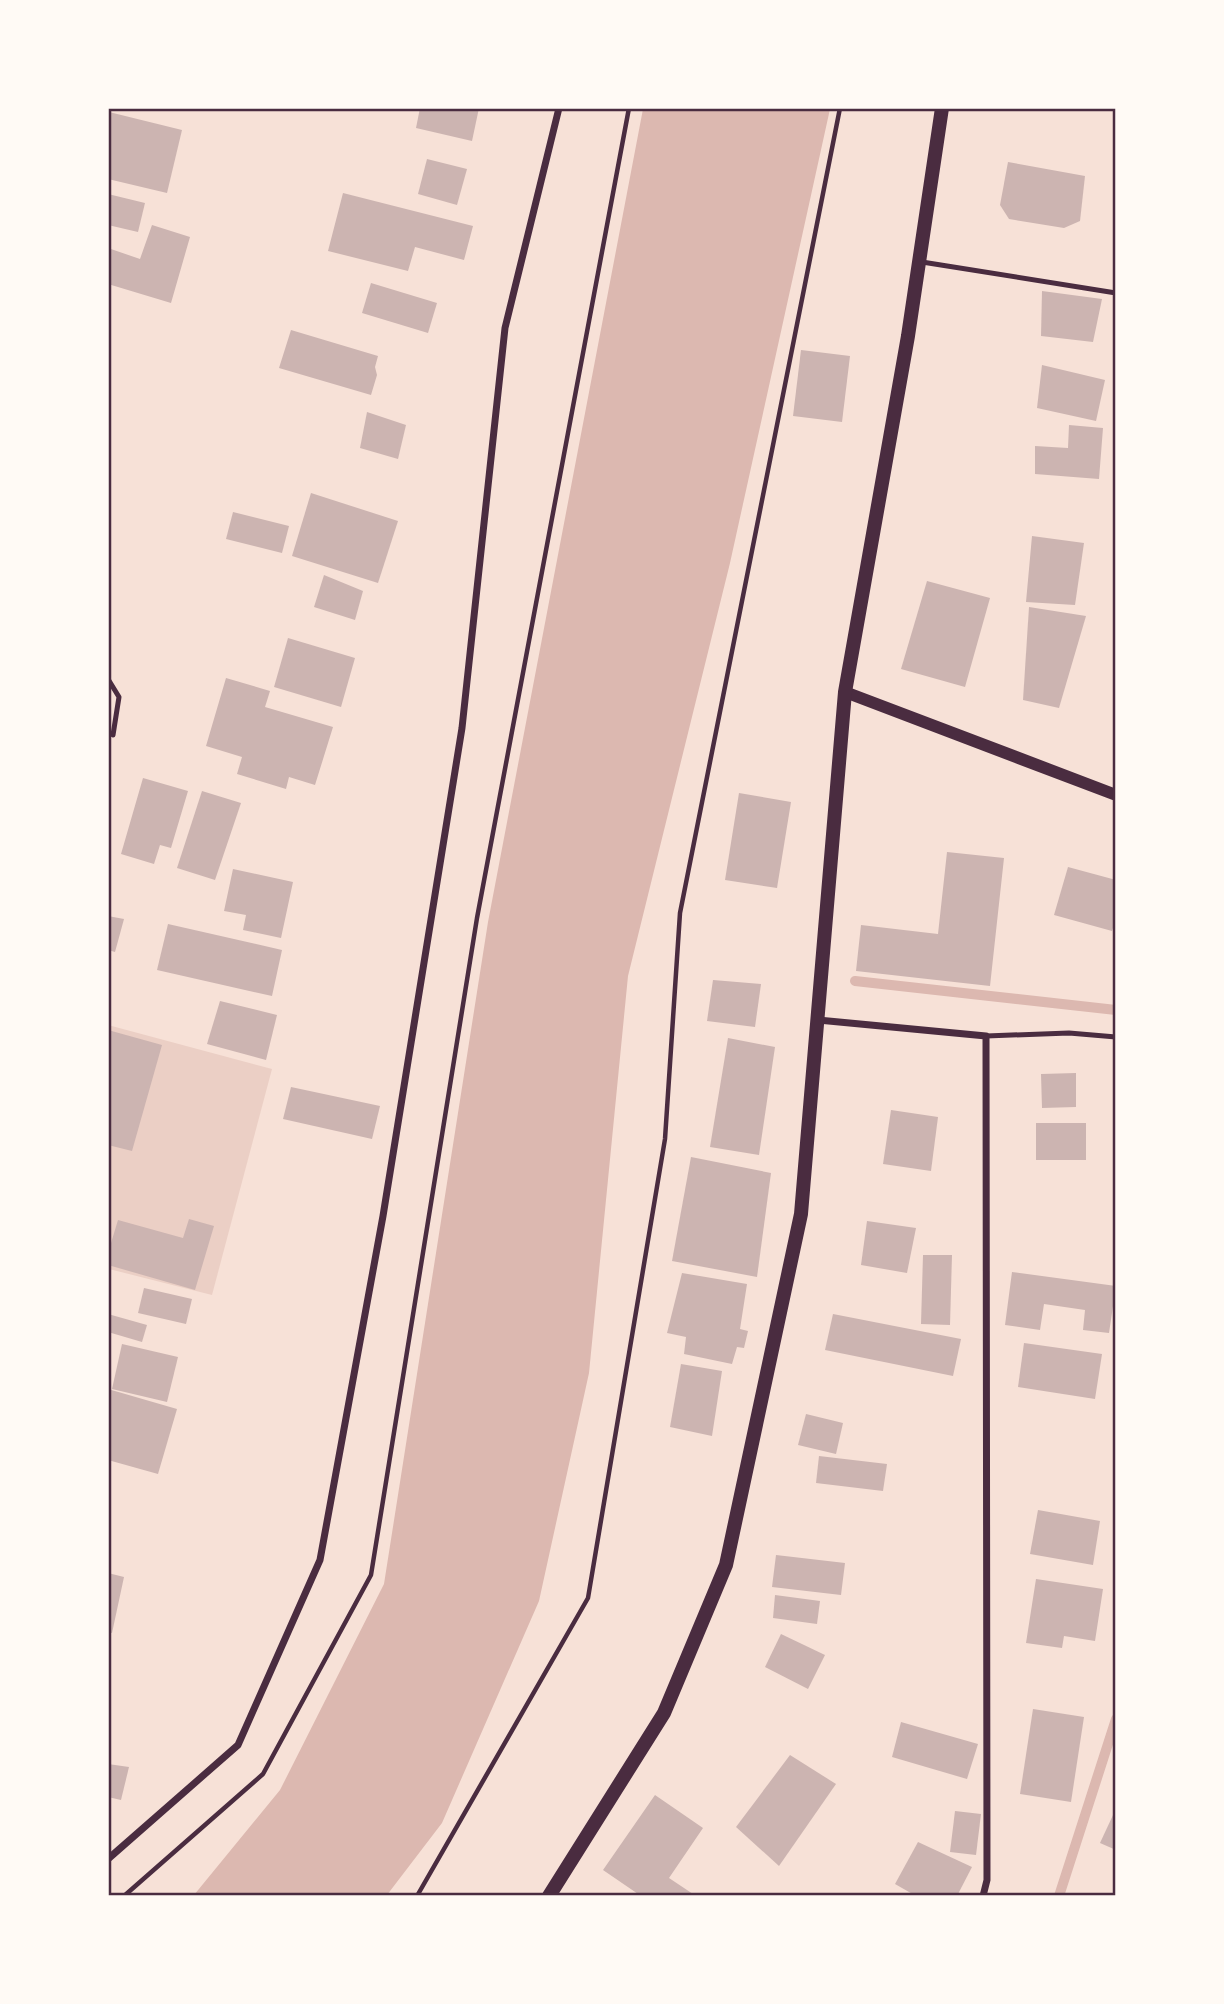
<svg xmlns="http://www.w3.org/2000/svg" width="1224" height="2004" viewBox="0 0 1224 2004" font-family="'Roboto Condensed',sans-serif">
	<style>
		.green { fill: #ebcfc5 }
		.water { fill: #dcb8b0 }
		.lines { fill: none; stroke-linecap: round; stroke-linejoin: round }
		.stream { stroke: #dcb8b0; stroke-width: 10 }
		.building { fill: #ccb4b1 }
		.path { stroke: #4a2c40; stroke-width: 4.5 }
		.service { stroke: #4a2c40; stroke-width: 5 }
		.minor { stroke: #4a2c40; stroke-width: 7 }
		.tertiary { stroke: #4a2c40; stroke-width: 12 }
		.secondary { stroke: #4a2c40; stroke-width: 14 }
		.neatline { fill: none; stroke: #4a2c40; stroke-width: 2.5 }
	</style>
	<rect width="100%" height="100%" fill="#f7e1d7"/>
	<path class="green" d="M108 1025 272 1069 212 1295 109 1269Z"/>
	<path class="water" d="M643 109H830L730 563 628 976 589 1373 539 1601 442 1823 387 1895H194L280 1790 384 1584 488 922Z"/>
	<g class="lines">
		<g class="stream">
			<path d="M855 981 1116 1010"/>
			<path d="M1059 1896 1116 1719"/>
		</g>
	</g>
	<g class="building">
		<path d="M420 108H479L472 141 416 128Z"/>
		<path d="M109 112 182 130 167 193 108 179Z"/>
		<path d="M427 159 467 169 457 205 418 194Z"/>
		<path d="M1008 162 1085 176 1080 221 1064 228 1009 219 1000 205Z"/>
		<path d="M343 193 473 226 464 260 415 247 408 271 328 251Z"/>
		<path d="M108 194 145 203 138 232 108 225Z"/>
		<path d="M152 225 190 237 171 303 108 284V248L140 259Z"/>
		<path d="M371 283 437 303 428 333 362 313Z"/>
		<path d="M1042 291 1102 299 1093 342 1041 336Z"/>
		<path d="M291 330 378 356 375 367 377 375 371 395 279 368Z"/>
		<path d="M801 350 850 356 842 422 793 416Z"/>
		<path d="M1042 365 1105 380 1096 421 1037 408Z"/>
		<path d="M367 412 406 425 398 459 360 448Z"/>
		<path d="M1069 425 1103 428 1099 479 1035 474V446L1068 448Z"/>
		<path d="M311 493 398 521 378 583 292 556Z"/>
		<path d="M233 512 289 526 282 553 226 539Z"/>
		<path d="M1032 536 1084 543 1075 605 1026 602Z"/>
		<path d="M324 575 363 591 355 620 314 607Z"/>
		<path d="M927 581 990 598 965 687 901 669Z"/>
		<path d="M1029 607 1086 616 1059 708 1023 700Z"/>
		<path d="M288 638 355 658 341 707 274 687Z"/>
		<path d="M226 678 270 691 265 707 333 727 315 785 289 777 286 789 237 774 242 757 206 746Z"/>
		<path d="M143 778 188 791 171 848 160 845 154 864 121 854Z"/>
		<path d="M202 791 241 803 215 880 177 868Z"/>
		<path d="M739 793 791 802 777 888 725 880Z"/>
		<path d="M947 852 1004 858 990 986 856 971 861 925 938 934Z"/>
		<path d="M1068 867 1116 880V919L1112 931 1054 915Z"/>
		<path d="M233 869 293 882 281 938 243 930 246 915 224 911Z"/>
		<path d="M108 916 124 919 115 952 108 950Z"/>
		<path d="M168 924 282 950 272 996 157 970Z"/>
		<path d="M713 980 761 984 755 1027 707 1021Z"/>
		<path d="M220 1001 277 1015 266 1060 207 1044Z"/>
		<path d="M108 1030 162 1045 132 1151 108 1145Z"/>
		<path d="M728 1038 775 1047 759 1155 710 1147Z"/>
		<path d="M1076 1073V1107L1042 1108 1041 1074Z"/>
		<path d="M291 1087 380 1106 372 1139 283 1119Z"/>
		<path d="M891 1110 938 1117 931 1171 883 1164Z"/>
		<rect x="1036" y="1123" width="50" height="37"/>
		<path d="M691 1157 771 1173 757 1277 672 1261Z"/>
		<path d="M189 1219 214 1226 195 1290 108 1265V1253L118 1220 183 1238Z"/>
		<path d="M867 1221 916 1228 907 1273 861 1265Z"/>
		<path d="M923 1255H952L950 1325 921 1324Z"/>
		<path d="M1012 1272 1116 1286 1109 1333 1083 1330 1085 1310 1044 1304 1040 1330 1005 1325Z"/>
		<path d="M682 1273 747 1284 740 1329 748 1331 744 1348 737 1347 732 1364 684 1354 686 1337 667 1333Z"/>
		<path d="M144 1288 192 1299 186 1324 138 1313Z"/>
		<path d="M108 1314 147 1325 142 1342 108 1332Z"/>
		<path d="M833 1314 961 1339 953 1376 825 1350Z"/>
		<path d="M1024 1343 1102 1354 1095 1399 1018 1387Z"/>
		<path d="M122 1344 178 1357 167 1402 112 1389Z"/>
		<path d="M681 1364 722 1371 712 1436 670 1427Z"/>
		<path d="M108 1389 177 1409 158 1474 108 1460Z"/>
		<path d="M806 1414 843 1423 836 1454 798 1445Z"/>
		<path d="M819 1456 887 1464 883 1491 816 1483Z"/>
		<path d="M1038 1510 1100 1521 1093 1565 1030 1554Z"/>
		<path d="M776 1555 845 1563 841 1595 772 1587Z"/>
		<path d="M108 1573 124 1577 112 1633 108 1632Z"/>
		<path d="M1036 1579 1103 1589 1095 1641 1064 1636 1062 1648 1026 1643Z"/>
		<path d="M775 1595 820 1601 817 1624 773 1618Z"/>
		<path d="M781 1634 825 1655 808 1689 765 1667Z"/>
		<path d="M1033 1709 1084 1717 1071 1802 1020 1794Z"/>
		<path d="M901 1722 978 1744 967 1779 892 1757Z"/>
		<path d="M790 1755 836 1784 779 1866 736 1827Z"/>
		<path d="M108 1764 129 1767 121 1800 108 1797Z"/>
		<path d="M655 1795 703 1828 669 1878 696 1896H641L603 1870Z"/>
		<path d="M955 1811 981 1814 976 1855 950 1852Z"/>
		<path d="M1113 1815 1116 1816V1850L1100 1843Z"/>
		<path d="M918 1842 972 1867 957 1896H916L895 1884Z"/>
	</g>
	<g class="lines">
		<g class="path">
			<path d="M124 1896 263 1774 371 1575 477 918 629 108"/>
			<path d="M417 1896 588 1598 665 1139 680 913 840 108"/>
		</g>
		<g class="service">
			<path d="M922 262 1116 293"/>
			<path d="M108 679 119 697 113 735"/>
			<path d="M986 1036 1069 1033 1116 1037"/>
		</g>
		<g class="minor">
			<path d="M818 1020 986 1036 987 1880 983 1896"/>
			<path d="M108 1859 238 1745 320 1560 383 1216 462 728 505 328 559 108"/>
		</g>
		<path class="tertiary" d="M845 692 1116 795"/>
		<path class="secondary" d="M549 1896 664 1713 726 1565 801 1214 845 692 908 336 942 108"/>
	</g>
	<rect width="1224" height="2004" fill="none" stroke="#fffaf5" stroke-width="220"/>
	<rect x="110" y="110" width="1004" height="1784" class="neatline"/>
</svg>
